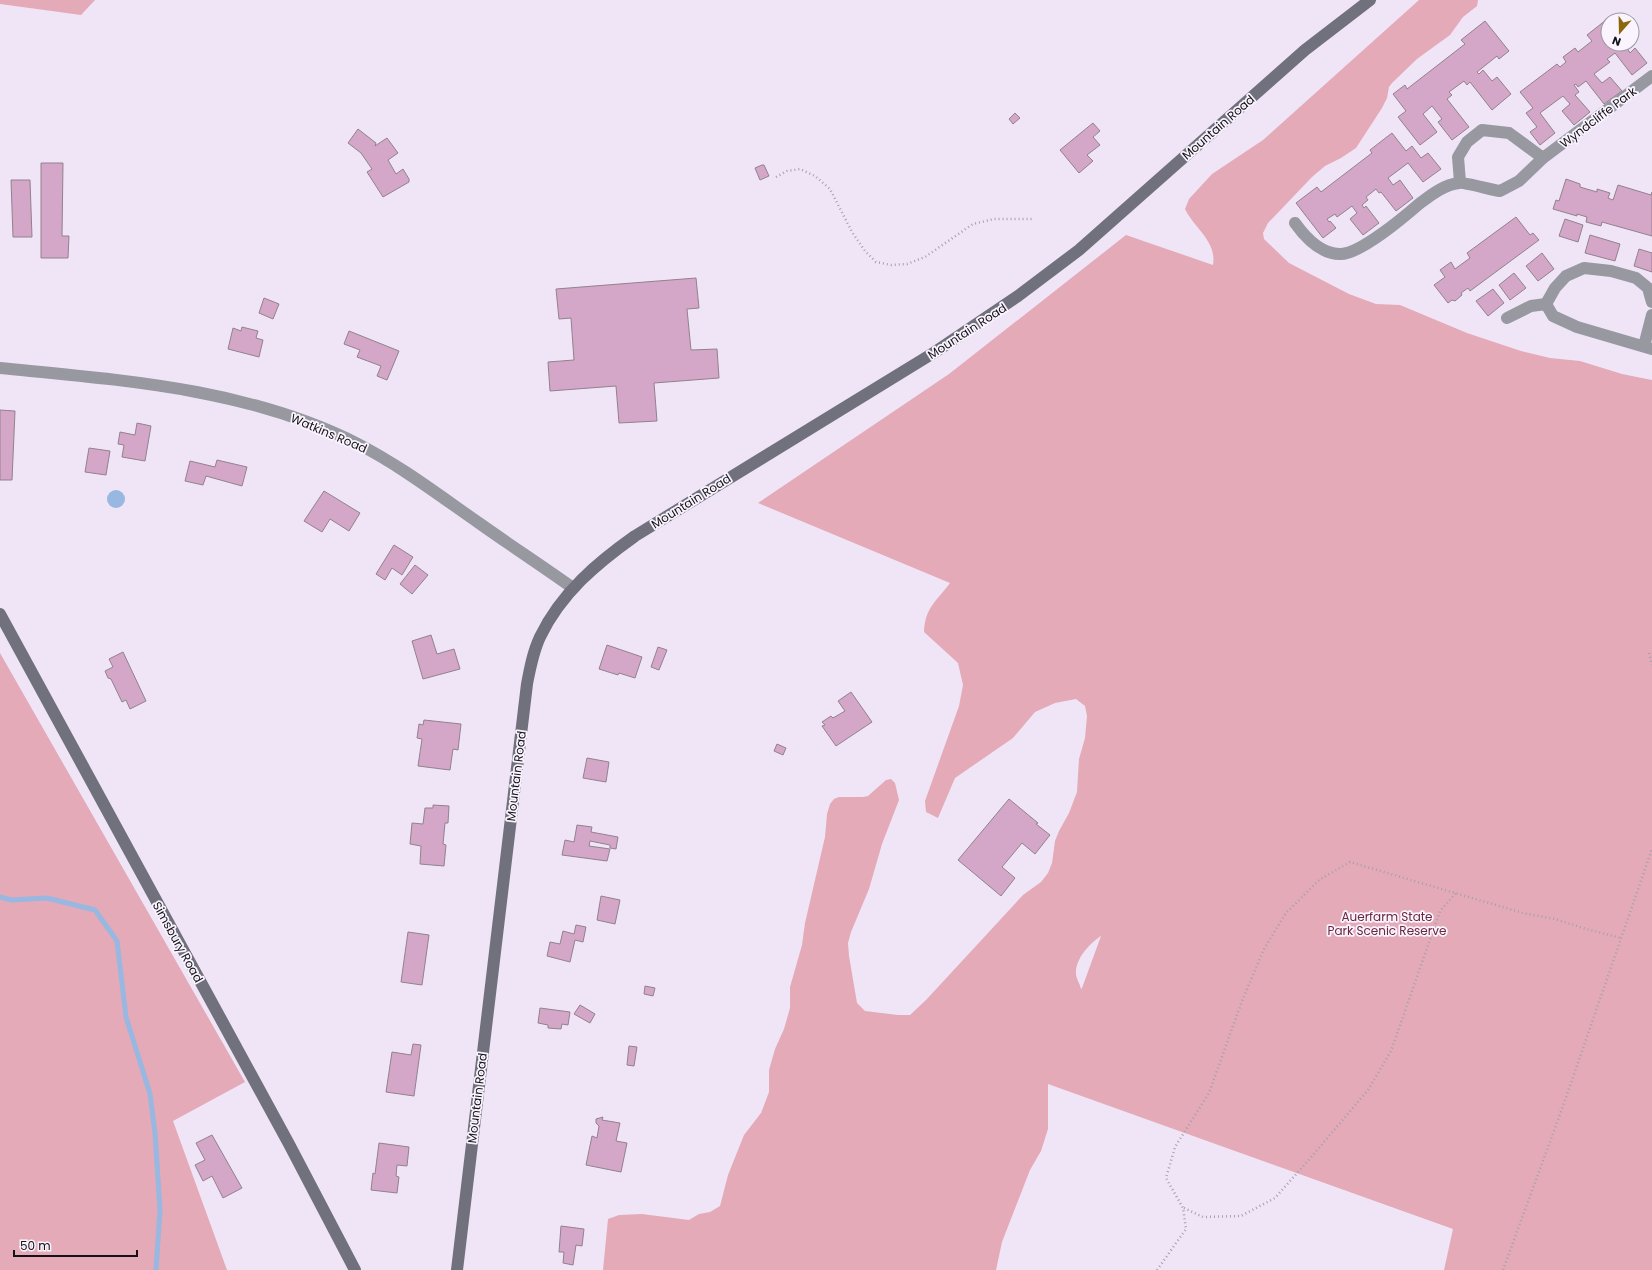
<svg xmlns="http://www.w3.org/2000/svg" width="1652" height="1270" viewBox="0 0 1652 1270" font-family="Poppins,sans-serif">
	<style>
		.green { fill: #e4aab7; fill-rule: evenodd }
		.water { fill: #98b7e1 }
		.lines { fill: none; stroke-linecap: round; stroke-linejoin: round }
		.stream { stroke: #98b7e1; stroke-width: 5 }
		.building { fill: #d4a6c7; stroke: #92828d }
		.path { stroke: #a69fad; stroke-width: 2.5; stroke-dasharray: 1 3; stroke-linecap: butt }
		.street { stroke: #9798a0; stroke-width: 12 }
		.secondary { stroke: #70717c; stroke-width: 12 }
		.labels { text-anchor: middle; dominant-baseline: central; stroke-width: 3.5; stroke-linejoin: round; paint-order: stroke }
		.street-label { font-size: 12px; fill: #141117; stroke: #faf4ff }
		.park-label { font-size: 12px; fill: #6b273d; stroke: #faf4ff }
	</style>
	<rect width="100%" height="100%" fill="#efe5f7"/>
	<g class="green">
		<path d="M0 0H95L81 15 0 4Z"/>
		<path d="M1419 0H1478L1477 6 1463 17 1450 35 1417 59 1392 83 1389 87 1387 98 1382 108 1356 148 1341 158 1325 166 1312 177 1268 223 1263 233 1264 239 1289 263 1349 294 1376 304 1400 305 1467 333 1521 351 1550 358 1580 361 1622 374 1652 380V1270H1444L1453 1229 1048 1084V1129L1041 1151 1030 1170 1002 1242 996 1270H603L608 1219 619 1215 642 1214 689 1220 699 1214 710 1212 720 1206 728 1175 744 1135 761 1113 769 1092V1070L775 1049 784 1029 790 1008V987L802 945 805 923 825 837 827 814 830 804 834 799 839 797H863L868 796 886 780 891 779 895 783 899 800 882 844 869 889 851 932 848 943 849 956 857 1003 865 1011 898 1015H910L926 1000 1023 895 1041 882 1048 873 1052 863 1055 841 1059 831 1069 813 1077 792 1079 759 1085 738 1087 716 1085 706 1076 699 1055 703 1035 712 1013 738 955 778 938 818 926 812 925 801 959 706 963 685 958 663 924 632C925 607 937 601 950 583L758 503 949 374 1126 235 1213 265C1217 241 1194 228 1185 209L1189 199 1212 174 1263 140ZM1101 936 1082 988 1081 989C1080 984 1076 978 1076 974 1075 959 1090 943 1101 936Z"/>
		<path d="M0 653 245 1082 173 1121 227 1270H0Z"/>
	</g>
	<circle class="water" cx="116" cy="499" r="9"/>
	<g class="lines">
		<path class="stream" d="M0 897 11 900 47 898 95 910 117 941 126 1017 150 1094 155 1133 160 1210 156 1270"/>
	</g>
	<g class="building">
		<path d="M1606 20 1608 22V44H1625L1630 53 1635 48 1647 63 1632 75 1615 53 1607 59 1610 62 1594 74 1602 83 1610 77 1622 91 1604 104 1586 81 1578 87 1576 84 1574 85 1579 92 1575 95 1590 112 1574 125 1562 111 1570 104 1563 96 1540 113 1555 133 1540 145 1530 132 1537 127 1526 113 1533 108 1520 92 1557 64 1560 67 1566 62 1563 57 1575 48 1578 52 1592 41 1587 35Z"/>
		<path d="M1485 21 1509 51 1499 59 1497 56 1477 72 1479 74 1483 70 1492 81 1497 77 1511 94 1492 110 1470 82 1467 85 1464 81 1449 92 1452 95 1447 99 1469 127 1452 140 1438 122 1442 119 1432 106 1423 114 1437 132 1420 145 1398 117 1406 111 1393 94 1405 85 1407 89 1465 44 1461 40Z"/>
		<path d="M1015 113 1020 118 1013 124 1009 119Z"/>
		<path d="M1093 123 1100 131 1093 137 1100 145 1087 155 1093 161 1079 173 1060 150Z"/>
		<path d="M358 129 376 143 375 146 387 138 398 153 388 160 396 174 403 169 409 179V182L383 197 367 172 372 169 361 153 348 143Z"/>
		<path d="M1392 133 1406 151 1412 146 1421 158 1428 153 1441 169 1423 182 1408 163 1388 178 1393 185 1400 180 1413 198 1396 211 1381 192 1379 193 1376 189 1366 197 1368 200 1362 205 1364 208 1366 206 1379 223 1363 235 1350 219 1357 213 1352 206 1337 217 1335 214 1327 219 1329 222 1330 221 1336 228 1323 238 1296 203 1317 187 1321 192 1372 153 1370 150Z"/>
		<path d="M41 163H63L62 236H69L68 258H41Z"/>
		<path d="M762 165H764L769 176 760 180 755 168Z"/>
		<path d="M1566 179 1580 184V187L1597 192V189L1610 193 1608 198 1613 200 1618 185 1651 195 1652 192V236L1602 222 1601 226 1586 222 1587 217 1577 214V216L1553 209 1556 200 1559 201Z"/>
		<path d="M11 180H30L32 237H13Z"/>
		<path d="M1516 217 1530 235 1533 233 1539 240 1470 291 1468 288 1461 293 1462 295 1455 301 1452 300 1448 303 1434 285 1445 277 1440 270 1451 262 1455 269 1470 258 1467 253Z"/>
		<path d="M1565 219 1583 225 1578 242 1559 236Z"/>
		<path d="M1590 235 1620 244 1615 261 1585 253Z"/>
		<path d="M1639 249 1652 253V272L1634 266Z"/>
		<path d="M1542 253 1554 269 1538 281 1526 266Z"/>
		<path d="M1514 273 1526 288 1510 300 1499 285Z"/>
		<path d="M696 278 699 308 687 309 691 350 717 349 719 378 654 383 657 421 619 423 616 386 550 391 548 362 574 360 571 318 559 319 556 289Z"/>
		<path d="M1493 289 1504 303 1488 316 1476 301Z"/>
		<path d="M264 298 279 304 273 319 259 313Z"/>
		<path d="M242 327 258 331 256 338 263 340 259 357 228 349 233 328 241 331Z"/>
		<path d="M349 331 399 351 387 380 377 376 381 366 357 357 360 350 344 344Z"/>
		<path d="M0 410 15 411 12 480H0Z"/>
		<path d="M137 423 151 426 145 461 122 457 124 445 118 444 120 432 135 435Z"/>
		<path d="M89 448 110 451 106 475 85 472Z"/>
		<path d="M217 460 247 467 242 486 206 476 203 485 185 481 190 461 215 467Z"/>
		<path d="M324 491 360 513 349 531 330 519 322 532 304 521Z"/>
		<path d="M394 545 413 557 402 575 392 568 385 580 376 574Z"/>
		<path d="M415 565 428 575 412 594 400 584Z"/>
		<path d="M431 635 437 654 454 649 460 669 423 679 412 641Z"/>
		<path d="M607 645 642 657 635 678 619 673 618 675 599 669Z"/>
		<path d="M658 647 667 650 659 670 651 667Z"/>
		<path d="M123 652 146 701 130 709 126 700 122 702 111 679 108 678 105 671 113 667 109 659Z"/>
		<path d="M851 692 872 722 836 746 822 726 825 725 822 722 831 716 833 718 845 711 838 701Z"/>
		<path d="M424 720 461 724 458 750 453 749 450 770 418 766 422 739 417 738 419 724 423 725Z"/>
		<path d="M777 744 786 748 783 755 774 751Z"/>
		<path d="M587 758 609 762 606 782 583 778Z"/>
		<path d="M1009 799 1038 823 1036 824 1050 835 1035 854 1022 843 1002 867 1015 878 1001 896 958 860Z"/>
		<path d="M433 805 449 806 448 823H445L443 844 446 845 444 866 420 864 421 846 410 844 412 823 423 824 425 808H433Z"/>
		<path d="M577 825 592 827 591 832 618 837 616 849 610 848V845L590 841 589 846 610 849 607 861 562 855 565 840 574 842Z"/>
		<path d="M601 896 620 900 615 924 597 920Z"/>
		<path d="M576 925 586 927 583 942 575 940 570 962 547 956 550 942 560 944 563 931 574 934Z"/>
		<path d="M408 932 429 935 422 985 401 982Z"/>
		<path d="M645 986 655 988 653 996 644 994Z"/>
		<path d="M580 1005 595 1014 590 1023 574 1014Z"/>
		<path d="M540 1008 570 1012 568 1025 562 1024 561 1029 548 1028V1025L538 1023Z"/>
		<path d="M413 1044 421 1045 414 1096 386 1092 392 1052 411 1055Z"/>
		<path d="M629 1046 637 1047 634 1066 627 1065Z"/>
		<path d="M603 1117 602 1120 620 1123 616 1141 627 1143 621 1172 586 1165 592 1136 597 1138 599 1126 596 1123V1119Z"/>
		<path d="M212 1135 242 1188 223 1198 212 1176 203 1181 195 1165 205 1160 196 1143Z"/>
		<path d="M379 1143 409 1147 407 1166 397 1165 396 1176 399 1177 397 1193 371 1190 373 1173 375 1174Z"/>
		<path d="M561 1226 584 1229 582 1246 576 1245 573 1265 563 1263 564 1252H559Z"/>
	</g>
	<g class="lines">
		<g class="path">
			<path d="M776 177 787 171 800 169 815 176 830 189 852 232 865 251 876 262 891 265 907 264 925 257 973 224 994 219H1032"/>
			<path d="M1649 653 1652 665"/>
			<path d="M1184 1208 1203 1217 1241 1216 1275 1198 1307 1162 1368 1090 1391 1051 1440 911 1456 893"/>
			<path d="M1157 1270 1186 1229 1183 1208 1166 1178 1175 1147 1209 1093 1242 1001 1264 949 1286 913 1319 880 1350 862 1523 913 1555 919 1586 929 1621 938"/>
			<path d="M1503 1270 1563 1106 1652 849"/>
		</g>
		<g class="street">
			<path d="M1460 182 1458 157 1467 142 1482 130 1509 133 1543 158"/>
			<path d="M1295 223C1305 237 1321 254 1340 254 1359 255 1404 217 1419 204 1431 195 1443 185 1459 183 1464 182 1492 190 1500 191L1519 181 1543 158 1652 76"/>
			<path d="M1546 304 1555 288 1566 276 1584 268 1611 271 1636 278 1648 288 1652 302"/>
			<path d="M1507 318 1531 306 1546 304 1553 316 1577 327 1652 349"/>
			<path d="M1644 346 1652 315"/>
			<path d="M0 368C121 380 247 388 358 444 401 466 440 496 479 523 510 545 542 566 573 588"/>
		</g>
		<g class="secondary">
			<path d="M0 614 289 1144 355 1270"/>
			<path d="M457 1270 527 684C530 668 533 652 540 637 561 593 597 563 635 536L935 352 1018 296 1079 250 1305 50 1370 0"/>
		</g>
	</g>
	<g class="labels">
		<g class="street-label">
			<text transform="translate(1598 117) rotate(-37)">Wyndcliffe Park</text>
			<text transform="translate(1218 127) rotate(-41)">Mountain Road</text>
			<text transform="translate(967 331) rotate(-33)">Mountain Road</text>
			<text transform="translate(329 433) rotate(23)">Watkins Road</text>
			<text transform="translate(691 501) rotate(-32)">Mountain Road</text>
			<text transform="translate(516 776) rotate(-83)">Mountain Road</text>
			<text transform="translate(178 942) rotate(61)">Simsbury Road</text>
			<text transform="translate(477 1098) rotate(-83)">Mountain Road</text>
		</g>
		<g class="park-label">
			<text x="1387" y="916">Auerfarm State<tspan x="1387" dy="14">Park Scenic Reserve</tspan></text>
		</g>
	</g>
	<g transform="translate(1620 32) rotate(200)"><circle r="19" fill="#faf4ff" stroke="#9e99a2"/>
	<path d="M0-3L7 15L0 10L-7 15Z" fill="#8b6808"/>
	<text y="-6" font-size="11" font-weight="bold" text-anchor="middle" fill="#141117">N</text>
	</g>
	<path d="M14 1250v6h123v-6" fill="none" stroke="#141117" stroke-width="2"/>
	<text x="20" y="1250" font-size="12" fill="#141117" stroke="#faf4ff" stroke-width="3" paint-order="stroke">50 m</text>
</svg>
